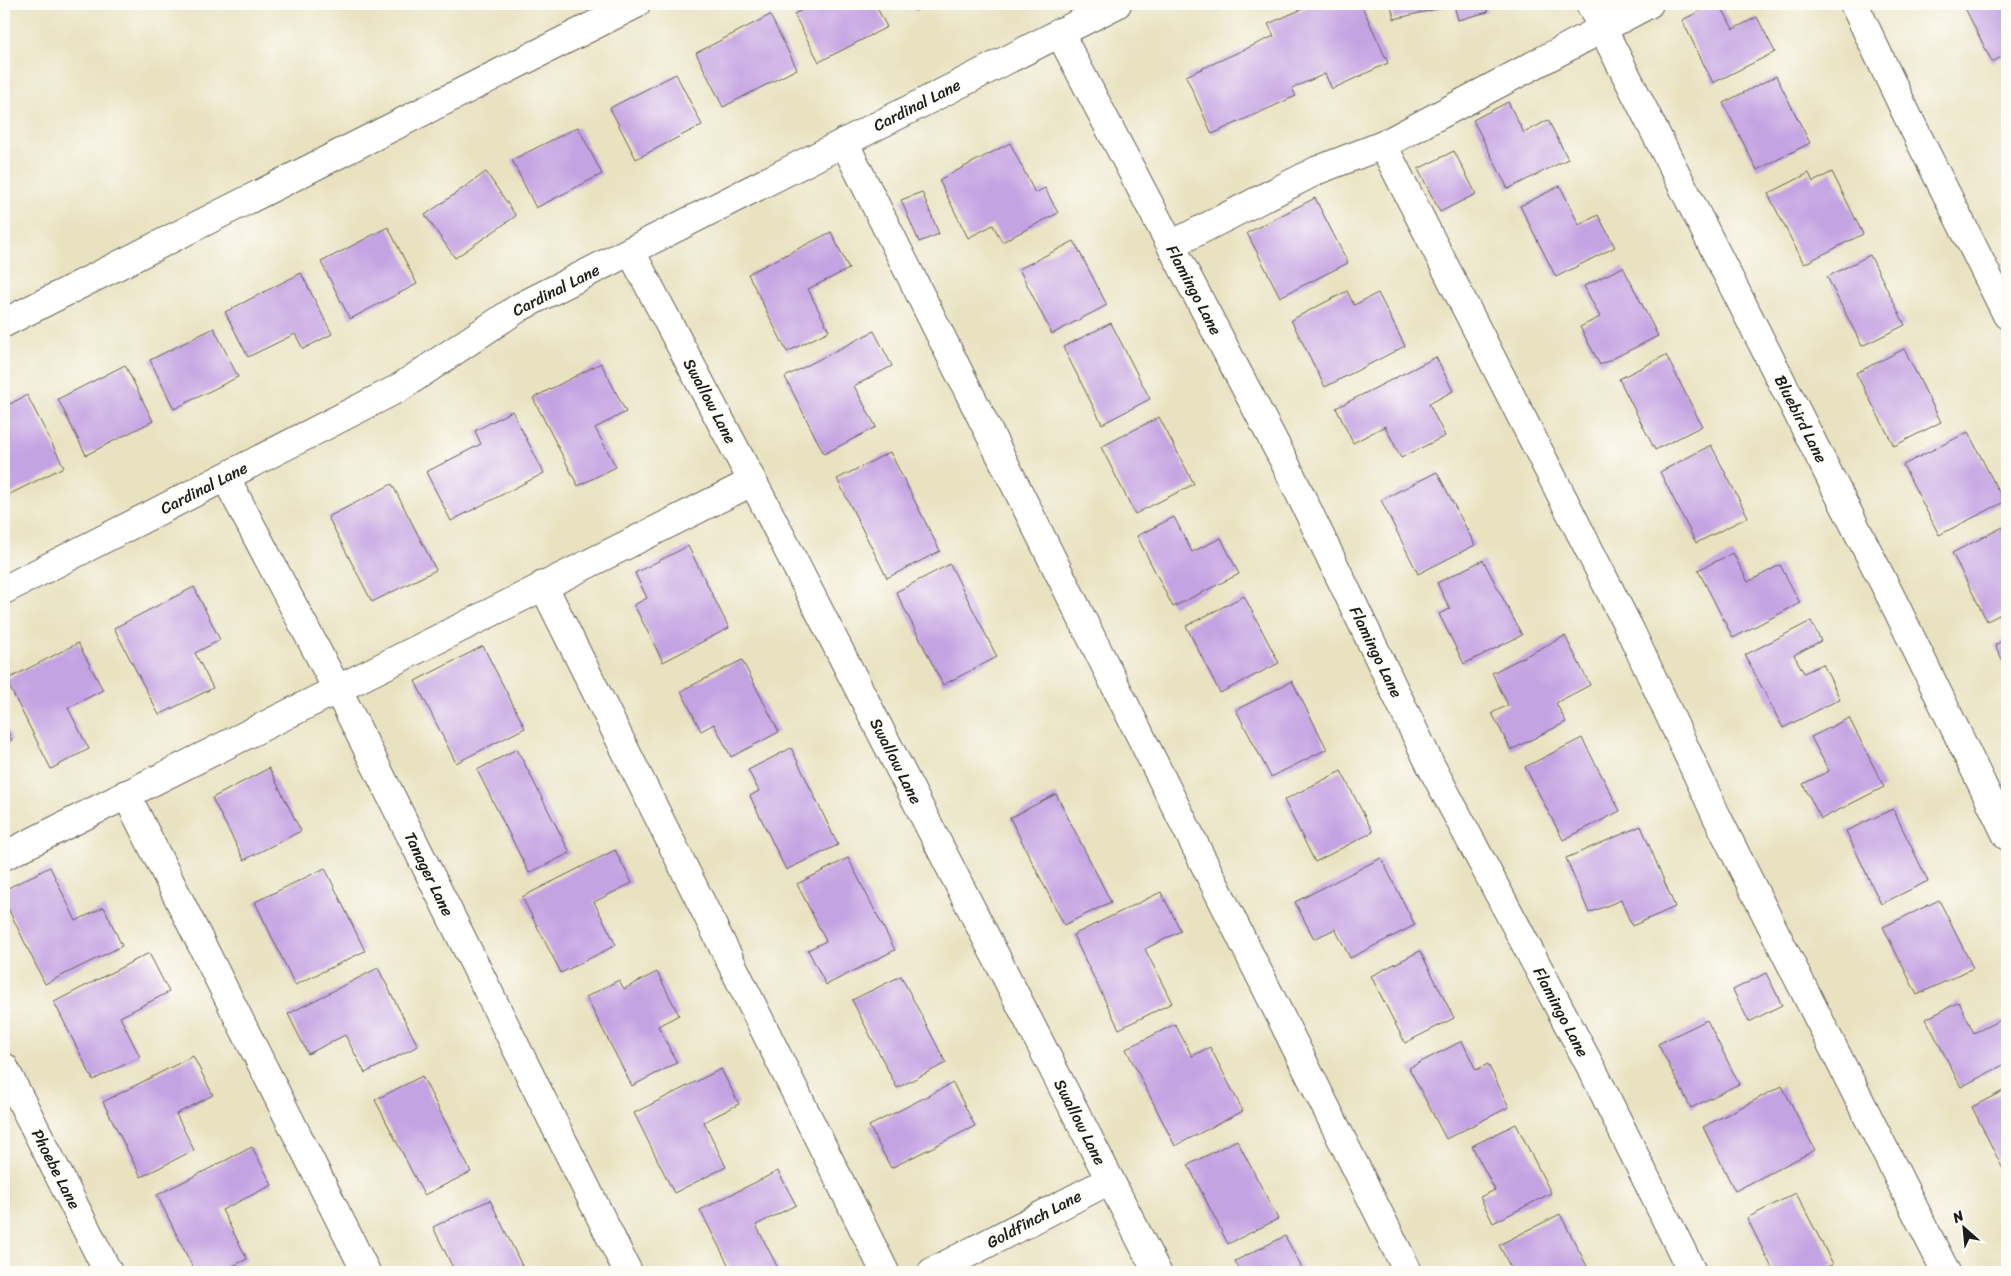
<svg xmlns="http://www.w3.org/2000/svg" width="2011" height="1276" viewBox="0 0 2011 1276" font-family="Sriracha,sans-serif">
	<style>
		.building { fill: #c4a3e2 }
		.lines { fill: none; stroke-linecap: round; stroke-linejoin: round }
		.minor-casing { stroke: #646156; stroke-width: 30 }
		.minor { stroke: #fff; stroke-width: 28 }
		.labels { text-anchor: middle; dominant-baseline: central; stroke-width: 4; stroke-linejoin: round; paint-order: stroke }
		.street-label { font-size: 16px; fill: #1c1c1c; stroke: #fdfcf7 }
	</style>
	<rect width="100%" height="100%" fill="#fdfcf7"/>
	<filter id="ink" filterUnits="userSpaceOnUse"><feTurbulence type="fractalNoise" baseFrequency=".02" numOctaves="2"/><feDisplacementMap in="SourceGraphic" scale="10" xChannelSelector="R" yChannelSelector="G"/><feConvolveMatrix kernelMatrix="1 2 1 2 8 2 1 2 1" color-interpolation-filters="sRGB"/></filter>
	<filter id="wash" filterUnits="userSpaceOnUse"><feTurbulence type="fractalNoise" baseFrequency=".0096" numOctaves="4" result="noise"/><feDisplacementMap in="SourceGraphic" scale="20" xChannelSelector="R" yChannelSelector="G"/><feGaussianBlur stdDeviation="1.12" result="paint"/><feColorMatrix in="noise" values="0 0 0 0 0 0 0 0 0 0 0 0 0 0 0 0 0 1.4 0 .05"/><feComposite in="paint" operator="in"/></filter>
	<g filter="url(#wash)">
		<rect width="100%" height="100%" fill="#e9e2c1"/>
		<g id="blocks">
			<g class="building">
				<path d="M815 4H875L887 27 819 62 794 14Z"/>
				<path d="M911 4H929L915 11Z"/>
				<path d="M1314 4H1361L1388 63 1332 89 1325 74 1292 88 1296 96 1212 134 1186 76 1274 36 1268 24Z"/>
				<path d="M1391 4H1486L1488 12 1458 20 1454 5 1394 19Z"/>
				<path d="M1715 4H1720L1733 29 1757 17 1775 52 1713 83 1682 20Z"/>
				<path d="M1963 4H2007V54L1992 62Z"/>
				<path d="M770 15 797 69 723 107 696 53Z"/>
				<path d="M676 74 702 125 636 159 610 108Z"/>
				<path d="M1776 76 1810 143 1757 170 1723 103Z"/>
				<path d="M1508 102 1524 133 1548 120 1568 159 1508 189 1473 120Z"/>
				<path d="M578 127 602 174 536 208 512 160Z"/>
				<path d="M1010 143 1035 193 1045 188 1058 213 1002 242 993 225 968 238 939 180Z"/>
				<path d="M1454 151 1476 194 1440 212 1418 169Z"/>
				<path d="M486 172 516 216 455 258 425 215Z"/>
				<path d="M1832 172 1863 234 1804 264 1768 194 1809 173 1813 182Z"/>
				<path d="M1560 186 1579 225 1598 215 1615 247 1556 277 1520 206Z"/>
				<path d="M922 192 939 234 919 242 901 200Z"/>
				<path d="M1315 198 1348 263 1280 297 1247 233Z"/>
				<path d="M388 227 417 284 350 319 321 262Z"/>
				<path d="M831 232 849 269 808 289 829 331 787 352 748 274Z"/>
				<path d="M1074 241 1107 305 1052 334 1019 269Z"/>
				<path d="M1870 255 1905 325 1862 346 1827 277Z"/>
				<path d="M1623 267 1658 336 1600 365 1580 327 1600 317 1584 286Z"/>
				<path d="M301 273 332 334 303 349 295 334 248 357 225 312Z"/>
				<path d="M1347 291 1354 305 1378 293 1405 346 1325 387 1291 320Z"/>
				<path d="M1111 323 1150 399 1102 424 1063 347Z"/>
				<path d="M214 328 238 377 174 409 150 360Z"/>
				<path d="M874 331 892 366 854 386 876 427 824 454 785 377Z"/>
				<path d="M1904 349 1941 422 1894 446 1856 373Z"/>
				<path d="M1666 355 1702 426 1655 450 1619 379Z"/>
				<path d="M1436 357 1453 391 1429 404 1445 436 1401 458 1385 426 1353 443 1336 408Z"/>
				<path d="M601 363 626 412 595 428 616 467 578 486 533 398Z"/>
				<path d="M125 365 153 421 86 455 58 399Z"/>
				<path d="M27 395 64 467 4 497V407Z"/>
				<path d="M512 411 544 473 451 521 426 472 481 444 475 431Z"/>
				<path d="M1159 417 1194 484 1135 514 1101 447Z"/>
				<path d="M1968 432 2004 502 1939 535 1903 465Z"/>
				<path d="M1711 445 1748 517 1696 543 1660 472Z"/>
				<path d="M890 452 940 551 887 578 837 479Z"/>
				<path d="M1437 472 1475 545 1418 574 1381 500Z"/>
				<path d="M392 484 436 570 372 602 328 517Z"/>
				<path d="M1174 517 1192 552 1221 538 1239 574 1173 607 1137 536Z"/>
				<path d="M2003 527 2007 535V611L1987 621 1952 553Z"/>
				<path d="M688 546 729 628 663 662 634 605 647 598 635 573Z"/>
				<path d="M1733 553 1748 582 1780 565 1800 603 1733 638 1698 570Z"/>
				<path d="M1483 560 1522 635 1464 664 1439 614 1450 609 1437 583Z"/>
				<path d="M950 564 997 657 943 685 896 592Z"/>
				<path d="M194 587 220 640 195 653 213 688 159 715 114 628Z"/>
				<path d="M1244 596 1279 663 1220 693 1186 626Z"/>
				<path d="M1811 621 1821 641 1794 655 1804 673 1823 664 1840 699 1783 728 1745 655Z"/>
				<path d="M1565 636 1590 685 1556 703 1566 722 1511 750 1492 713 1508 705 1492 673Z"/>
				<path d="M2007 638V669L1995 645Z"/>
				<path d="M78 643 103 690 68 708 89 749 51 769 6 680Z"/>
				<path d="M483 646 525 728 456 763 415 681Z"/>
				<path d="M742 660 779 732 731 757 714 724 701 731 681 691Z"/>
				<path d="M1292 681 1327 749 1271 777 1236 710Z"/>
				<path d="M1849 718 1884 787 1821 819 1803 784 1829 771 1811 737Z"/>
				<path d="M4 723 12 740 4 744Z"/>
				<path d="M1582 738 1620 811 1563 840 1525 767Z"/>
				<path d="M791 748 838 845 786 870 750 796 759 791 748 770Z"/>
				<path d="M517 749 570 853 529 873 477 770Z"/>
				<path d="M269 768 301 831 244 860 212 798Z"/>
				<path d="M1341 771 1373 832 1315 862 1284 800Z"/>
				<path d="M1056 794 1111 902 1064 925 1010 818Z"/>
				<path d="M1893 809 1928 881 1881 904 1846 831Z"/>
				<path d="M1641 826 1675 907 1632 926 1621 900 1589 913 1566 858Z"/>
				<path d="M615 850 632 883 594 902 616 945 561 973 522 897Z"/>
				<path d="M848 858 895 950 826 985 808 950 826 941 797 884Z"/>
				<path d="M1381 858 1415 925 1350 958 1335 929 1314 939 1295 902Z"/>
				<path d="M50 867 76 921 104 907 122 946 45 984 4 900V890Z"/>
				<path d="M325 868 365 951 295 985 255 902Z"/>
				<path d="M1161 892 1181 931 1145 949 1172 1003 1119 1029 1073 935Z"/>
				<path d="M1939 900 1973 968 1917 995 1883 927Z"/>
				<path d="M1420 951 1454 1018 1405 1043 1371 976Z"/>
				<path d="M149 953 169 992 120 1017 140 1057 93 1080 54 1002Z"/>
				<path d="M378 968 418 1046 365 1073 345 1035 308 1054 288 1014Z"/>
				<path d="M657 972 679 1015 658 1026 677 1063 632 1086 586 997 619 980 624 989Z"/>
				<path d="M1766 973 1782 1005 1749 1022 1733 990Z"/>
				<path d="M901 976 946 1063 897 1088 852 1000Z"/>
				<path d="M1959 1002 1974 1033 2002 1019 2007 1029V1063L1961 1087 1926 1019Z"/>
				<path d="M1707 1020 1739 1084 1691 1108 1658 1044Z"/>
				<path d="M1175 1024 1192 1056 1210 1047 1243 1111 1175 1146 1126 1049Z"/>
				<path d="M1462 1041 1476 1070 1488 1064 1509 1107 1446 1139 1409 1068Z"/>
				<path d="M193 1056 213 1095 176 1114 194 1150 141 1177 103 1102Z"/>
				<path d="M721 1069 739 1104 704 1122 726 1167 674 1193 634 1113Z"/>
				<path d="M422 1076 471 1172 424 1195 375 1100Z"/>
				<path d="M953 1083 975 1126 891 1168 869 1126Z"/>
				<path d="M1782 1086 1815 1150 1735 1191 1703 1127Z"/>
				<path d="M2007 1089V1177L1972 1107Z"/>
				<path d="M1516 1124 1551 1193 1493 1223 1480 1197 1495 1190 1472 1146Z"/>
				<path d="M1237 1140 1278 1219 1228 1244 1188 1165Z"/>
				<path d="M252 1147 272 1185 222 1210 247 1259 220 1272H195L157 1195Z"/>
				<path d="M778 1171 796 1205 756 1225 780 1272H732L700 1210Z"/>
				<path d="M1796 1193 1833 1264 1816 1272H1774L1747 1218Z"/>
				<path d="M490 1200 525 1272H455L433 1227Z"/>
				<path d="M1560 1214 1590 1272H1513L1499 1245Z"/>
				<path d="M1285 1236 1304 1272H1241L1235 1261Z"/>
			</g>
		</g>
	</g>
	<g filter="url(#ink)">
		<use href="#blocks" fill-opacity="0" stroke="#646156" stroke-width="1"/>
		<g class="lines">
			<defs>
				<g id="minor">
					<path d="M1590 4 1897 609 2007 836"/>
					<path d="M1649 4 1383 145 1631 632 1717 817 1946 1272"/>
					<path d="M1854 4 1908 117 2007 315"/>
					<path d="M1059 32 1284 461 1430 764 1595 1075 1692 1272"/>
					<path d="M844 142 1408 1272"/>
					<path d="M1171 245 1318 170 1383 145"/>
					<path d="M631 252 766 507 1157 1272"/>
					<path d="M4 323 636 4"/>
					<path d="M226 478 347 708 628 1272"/>
					<path d="M543 585 885 1272"/>
					<path d="M4 590 399 388 520 307 1117 4"/>
					<path d="M126 794 366 1272"/>
					<path d="M4 856 752 482"/>
					<path d="M4 1067 108 1272"/>
					<path d="M932 1272 1110 1180"/>
				</g>
			</defs>
			<use href="#minor" class="minor-casing"/>
			<use href="#minor" class="minor"/>
		</g>
	</g>
	<g class="labels">
		<g class="street-label">
			<text transform="translate(917 105) rotate(-27)">Cardinal Lane</text>
			<text transform="translate(556 290) rotate(-27)">Cardinal Lane</text>
			<text transform="translate(1194 290) rotate(62)">Flamingo Lane</text>
			<text transform="translate(710 401) rotate(62)">Swallow Lane</text>
			<text transform="translate(1801 419) rotate(63)">Bluebird Lane</text>
			<text transform="translate(204 488) rotate(-27)">Cardinal Lane</text>
			<text transform="translate(1376 652) rotate(64)">Flamingo Lane</text>
			<text transform="translate(896 761) rotate(63)">Swallow Lane</text>
			<text transform="translate(429 874) rotate(64)">Tanager Lane</text>
			<text transform="translate(1561 1012) rotate(62)">Flamingo Lane</text>
			<text transform="translate(1080 1122) rotate(63)">Swallow Lane</text>
			<text transform="translate(56 1169) rotate(63)">Phoebe Lane</text>
			<text transform="translate(1034 1219) rotate(-28)">Goldfinch Lane</text>
		</g>
	</g>
	<rect width="2011" height="1276" fill="none" stroke="#fdfcf7" stroke-width="20"/>
	<g transform="translate(1964 1228) rotate(333)" stroke="#fdfcf7" stroke-width="4" paint-order="stroke">
	<path d="M0-4L9 19L0 12L-9 19Z" fill="#1c1c1c"/>
	<text y="-8" font-size="14" font-weight="bold" text-anchor="middle" fill="#1c1c1c">N</text>
	</g>
</svg>
